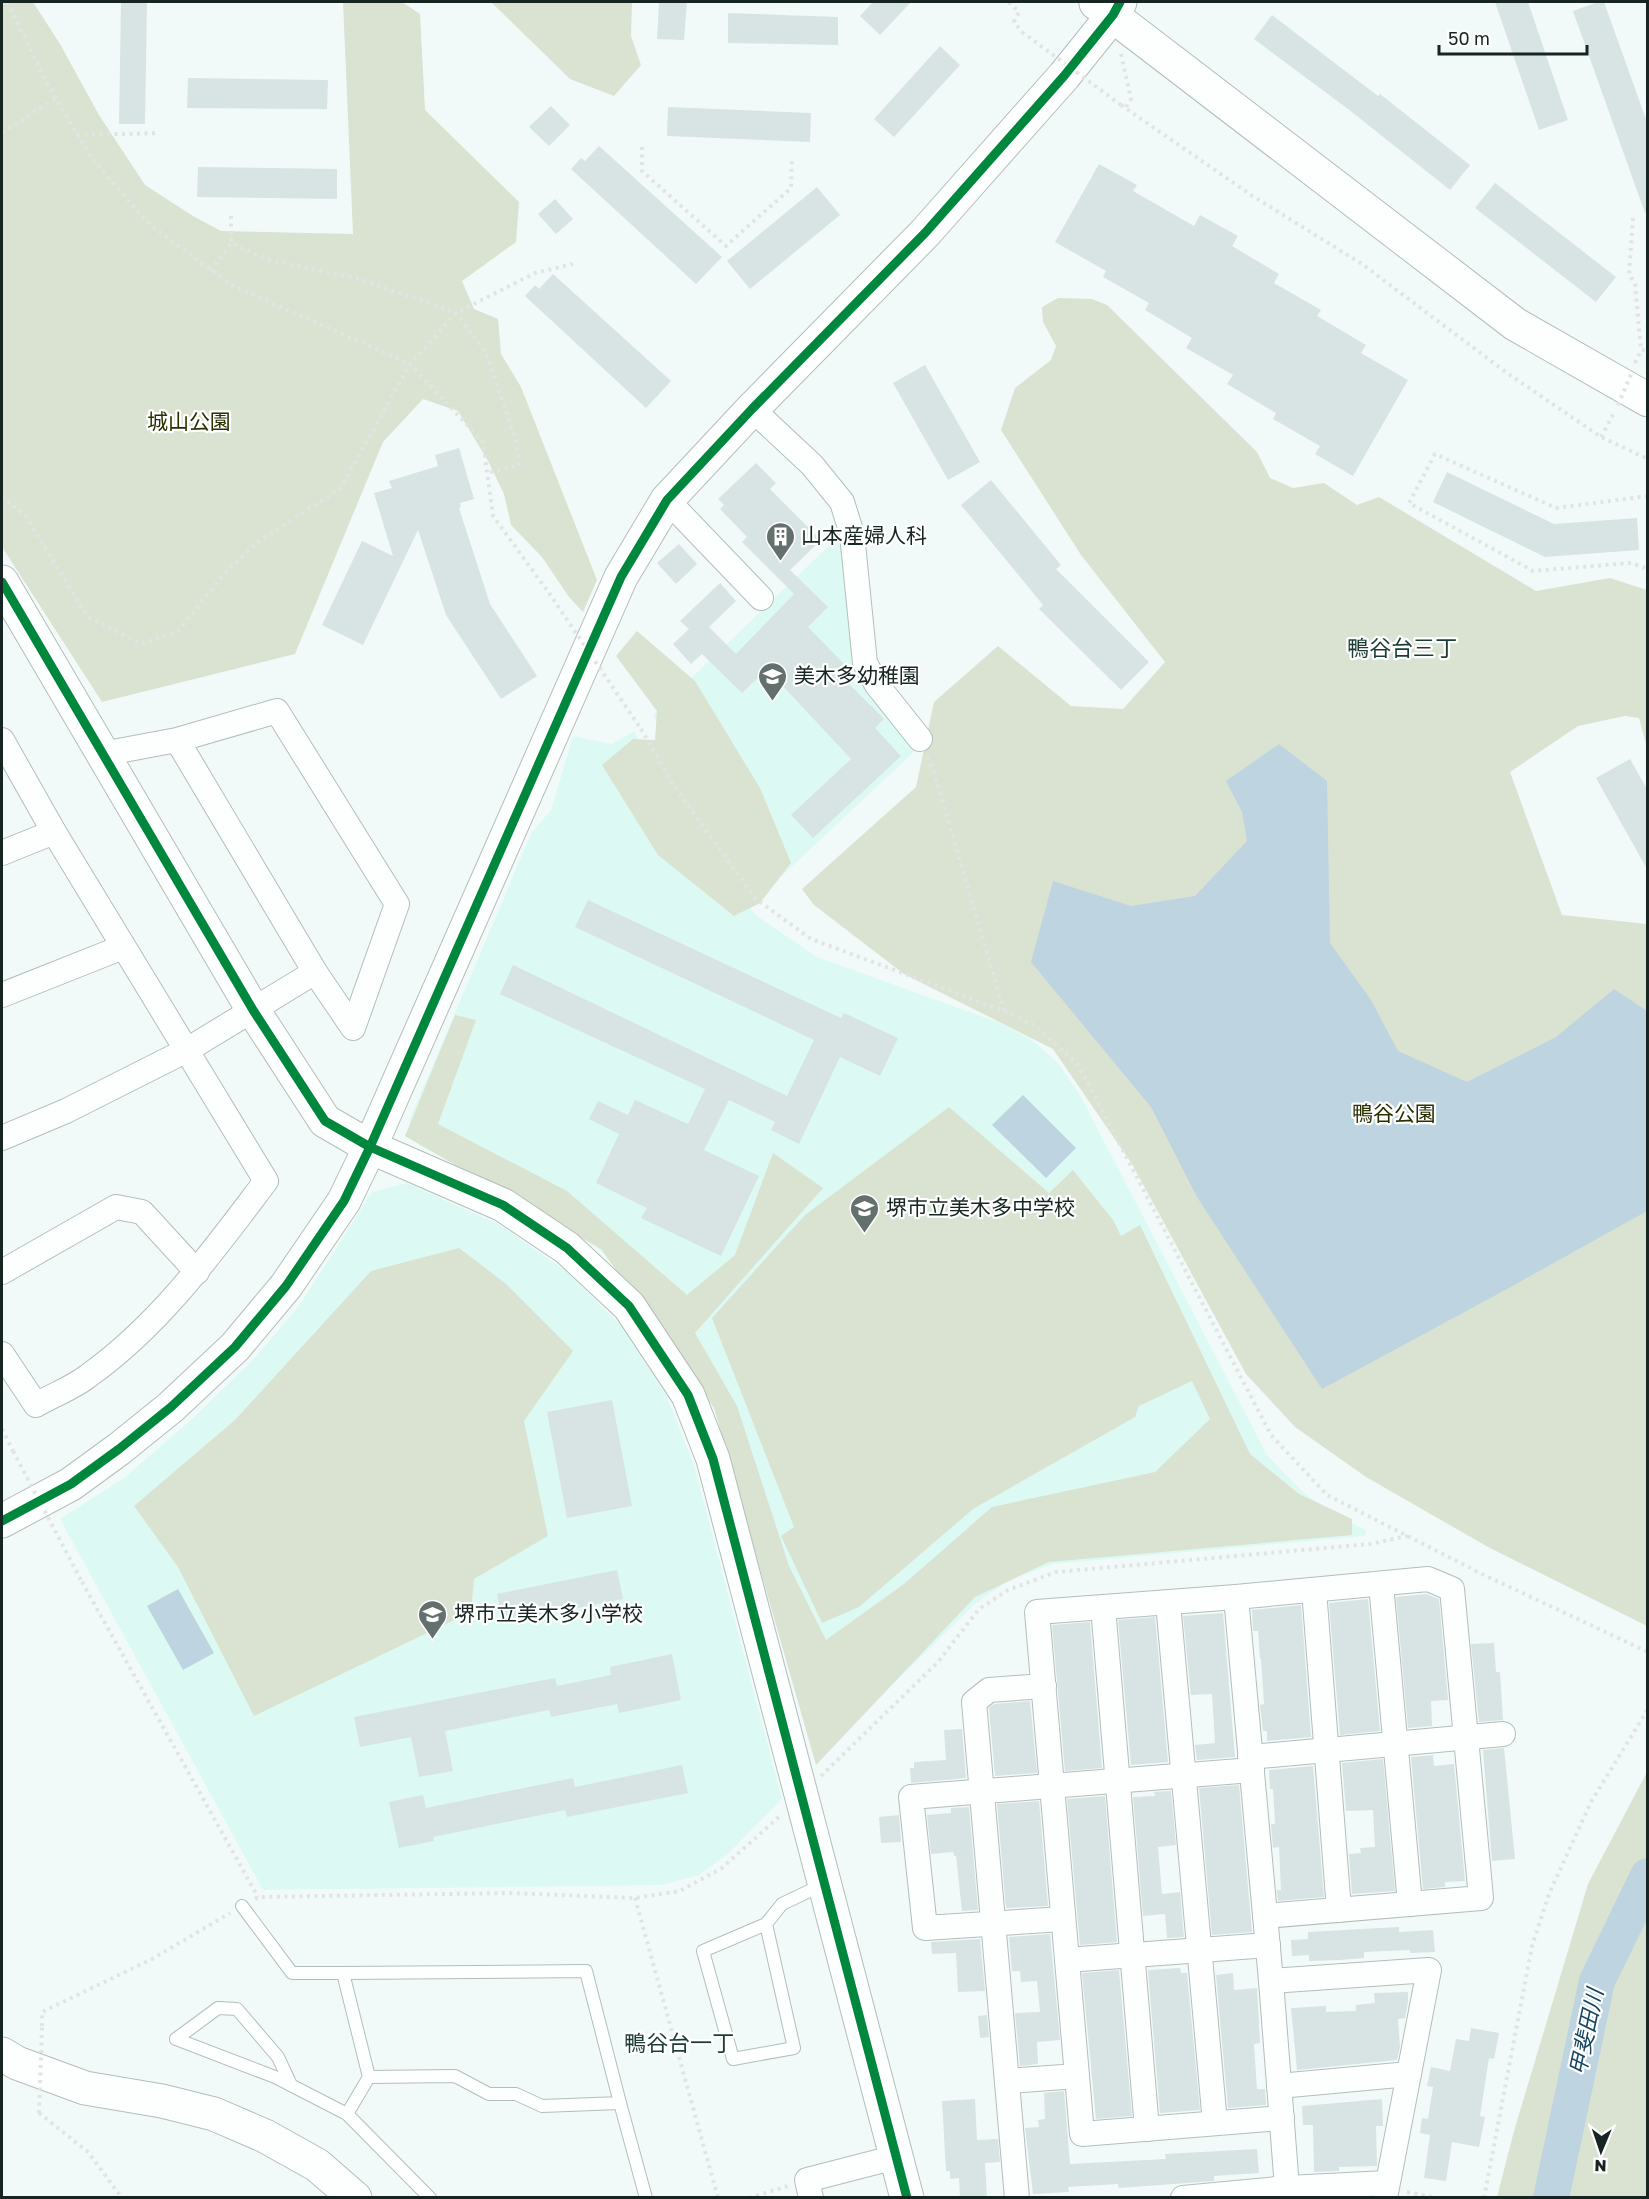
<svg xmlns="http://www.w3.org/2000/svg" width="1649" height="2199" font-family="'Golos Text','Noto Sans JP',sans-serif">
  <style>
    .built { fill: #dcfaf3 }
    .green { fill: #dae2d2 }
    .water { fill: #bed4e0 }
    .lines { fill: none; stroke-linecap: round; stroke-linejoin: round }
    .river { stroke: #bed4e0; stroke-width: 36 }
    .building { fill: #d8e3e4 }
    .lane-casing { stroke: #b3bebb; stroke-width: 14 }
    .street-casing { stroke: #b3bebb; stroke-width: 26 }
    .secondary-casing { stroke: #b3bebb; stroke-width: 35 }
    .path { stroke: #e1e4e3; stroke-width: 4; stroke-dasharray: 3 4.5; stroke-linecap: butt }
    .lane { stroke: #fdfefe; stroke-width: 12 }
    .street { stroke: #fdfefe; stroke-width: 24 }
    .secondary { stroke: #fdfefe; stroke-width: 33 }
    .path-bridge { stroke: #e1e4e3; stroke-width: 4; stroke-dasharray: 3 4.5; stroke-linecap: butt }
    .cycleway-casing { stroke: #fff; stroke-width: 13 }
    .cycleway { stroke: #00873e; stroke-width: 9 }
    .labels { text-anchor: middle; stroke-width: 4.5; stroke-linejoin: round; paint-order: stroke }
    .park-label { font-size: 21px; fill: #283000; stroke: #fff }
    .poi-label { font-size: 21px; fill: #162522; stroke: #fff; text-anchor: start }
    .neighbourhood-label { font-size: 22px; fill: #1a3c35; stroke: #fff }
    .water-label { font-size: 22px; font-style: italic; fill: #164663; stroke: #fff }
  </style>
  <rect width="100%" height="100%" fill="#f2faf9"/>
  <g class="built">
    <polygon points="841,534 851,637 916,750 768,889 729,844 653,715"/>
    <polygon points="634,731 700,851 757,916 817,957 1000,1023 1032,1040 1059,1064 1081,1097 1267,1455 1305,1494 1345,1520 1366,1530 1365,1536 1054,1564 1011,1579 976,1603 816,1760 715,1401 620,1267 535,1198 419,1146 409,1121 531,834 551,810 573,736 612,744"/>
    <polygon points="407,1183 500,1225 566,1271 620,1325 666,1395 694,1465 782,1799 728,1854 699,1875 662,1885 263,1890 60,1519 124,1478 192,1419 252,1361 299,1306 372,1192"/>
  </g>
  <g class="green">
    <polygon points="2,2 33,2 60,44 99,115 145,185 193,216 221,231 353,234 343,2 402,2 420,14 425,110 519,202 516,242 462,281 474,309 498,319 501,354 521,387 597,580 583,612 569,597 542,557 511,525 504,494 488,461 458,411 423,399 383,442 295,654 102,702 2,547"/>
    <polygon points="491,2 632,2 631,36 641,65 614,96 570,79"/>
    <polygon points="1058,298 1092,299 1107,305 1257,452 1270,478 1293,488 1324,483 1357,505 1379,497 1536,591 1610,578 1647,590 1647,748 1639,718 1625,716 1578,726 1510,772 1562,915 1647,924 1647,1626 1488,1547 1366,1477 1295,1427 1246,1374 1132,1164 1053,1049 904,974 814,905 802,889 916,787 934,702 998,646 1071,706 1123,709 1165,662 1081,555 1001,430 1015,388 1051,360 1056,346 1043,322 1042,307"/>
    <polygon points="637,631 695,681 760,788 791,863 760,903 734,916 658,855 602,765 633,739 655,740 657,711 616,656"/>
    <polygon points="455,1015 476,1020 438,1124 567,1191 687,1295 735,1255 773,1153 823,1188 695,1333 737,1406 789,1566 826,1640 904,1584 992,1507 1155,1472 1210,1419 1192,1381 1139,1406 1135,1417 973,1509 859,1607 822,1623 781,1536 794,1527 712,1318 805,1215 949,1107 1049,1193 1073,1170 1113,1220 1121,1236 1140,1225 1250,1454 1299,1494 1352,1519 1352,1535 1049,1562 975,1597 816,1765 714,1408 601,1249 405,1136"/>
    <polygon points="459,1248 505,1283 573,1351 524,1421 548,1536 474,1579 471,1612 254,1716 178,1567 134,1506 235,1420 371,1271"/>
    <polygon points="1647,1772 1647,2197 1497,2197 1514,2131 1588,1884"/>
  </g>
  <g class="water">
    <polygon points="1279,744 1327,781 1330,943 1371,1000 1398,1051 1467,1082 1556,1037 1614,989 1647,1011 1647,1211 1507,1289 1322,1389 1197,1197 1151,1107 1031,962 1053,881 1131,906 1195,896 1247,841 1242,812 1226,781"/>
    <polygon points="1023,1095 1076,1148 1046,1178 992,1125"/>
    <polygon points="178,1589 214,1653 183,1670 147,1606"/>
  </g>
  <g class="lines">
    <polyline class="river" points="1551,2198 1597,1981 1648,1876"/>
  </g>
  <g class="building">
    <polygon points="121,2 147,2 145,124 119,124"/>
    <polygon points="659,2 687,2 684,40 657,39"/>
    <polygon points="873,2 911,2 880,35 860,16"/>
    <polygon points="1495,2 1528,2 1568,120 1539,130"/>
    <polygon points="1598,2 1604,2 1647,122 1647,212 1645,213 1573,11"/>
    <polygon points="728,13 838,17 838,45 728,43"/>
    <polygon points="1272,15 1378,96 1380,94 1470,165 1450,190 1348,109 1254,39"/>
    <polygon points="940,46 960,65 894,137 874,119"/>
    <polygon points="188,78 328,80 327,109 187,108"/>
    <polygon points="551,106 570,125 549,146 529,127"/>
    <polygon points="668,107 811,113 810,142 667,136"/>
    <polygon points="599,146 722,257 696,284 571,169 581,158 585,161"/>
    <polygon points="1099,164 1137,185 1133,191 1194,226 1200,215 1238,236 1232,246 1279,274 1274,283 1321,310 1317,316 1366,345 1361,353 1408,380 1353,476 1315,454 1320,446 1273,419 1276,413 1227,384 1233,375 1186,348 1192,338 1145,310 1149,303 1103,277 1106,271 1055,242"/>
    <polygon points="198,167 337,169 337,199 197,197"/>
    <polygon points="1495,183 1616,277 1596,302 1475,208"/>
    <polygon points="817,187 840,215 750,289 727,261"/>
    <polygon points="555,199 573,219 556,234 538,214"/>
    <polygon points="553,274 671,381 646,408 525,296 535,285 539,289"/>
    <polygon points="925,365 980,462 948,480 893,383"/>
    <polygon points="459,448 474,499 460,503 461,507 459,508 490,604 537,676 501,699 446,615 418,530 363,645 322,625 362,541 393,556 374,493 392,488 389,481 438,466 435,455"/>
    <polygon points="756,463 776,483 770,489 821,540 790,570 828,607 808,627 844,664 837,672 884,719 875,728 901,756 813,838 791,815 851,759 767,669 742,693 702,654 691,664 673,644 689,629 680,621 720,583 736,601 709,627 736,654 794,594 742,542 747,537 720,509 724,505 718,499"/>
    <polygon points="1447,472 1554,524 1637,518 1639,550 1545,557 1433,502"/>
    <polygon points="991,480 1061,565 1056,569 1149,662 1121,690 1039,609 1043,605 961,505"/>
    <polygon points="679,544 697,564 676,584 657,563"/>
    <polygon points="1630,759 1647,789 1647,869 1596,778"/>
    <polygon points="588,900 841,1018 844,1013 898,1038 880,1076 840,1057 799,1144 771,1130 775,1122 729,1100 704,1150 759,1176 721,1256 641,1218 647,1208 596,1183 619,1134 589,1119 598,1101 628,1115 635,1100 688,1124 705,1089 500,994 513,965 787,1096 814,1040 575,927"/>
    <polygon points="612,1400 632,1506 567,1518 547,1412"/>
    <polygon points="617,1570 623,1599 503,1623 497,1594"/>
    <polygon points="1426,1594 1439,1599 1448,1700 1431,1701 1432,1726 1408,1728 1396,1597"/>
    <polygon points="1368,1599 1380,1731 1340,1735 1329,1603"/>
    <polygon points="1301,1605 1311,1737 1267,1741 1267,1731 1263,1731 1260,1705 1264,1704 1261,1659 1260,1659 1258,1631 1253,1631 1252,1610"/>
    <polygon points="1223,1613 1235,1757 1197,1760 1195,1745 1215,1743 1212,1694 1191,1695 1183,1616"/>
    <polygon points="1155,1617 1168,1762 1131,1765 1118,1620"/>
    <polygon points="1090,1622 1102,1768 1065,1771 1052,1625"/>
    <polygon points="1494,1643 1496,1672 1500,1672 1503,1720 1479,1722 1471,1644"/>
    <polygon points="672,1654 681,1700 619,1713 617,1704 551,1717 549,1710 445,1731 453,1771 419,1777 411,1737 360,1747 354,1717 555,1678 557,1686 611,1675 610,1667"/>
    <polygon points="1030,1701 1037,1773 995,1776 989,1708 994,1704"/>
    <polygon points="962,1729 966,1778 911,1783 910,1768 914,1768 914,1762 946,1760 944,1730"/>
    <polygon points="1504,1748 1515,1859 1492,1861 1483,1750"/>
    <polygon points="1433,1755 1434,1766 1454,1764 1465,1881 1445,1882 1445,1887 1423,1889 1411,1757"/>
    <polygon points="1383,1759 1395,1891 1352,1894 1349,1854 1361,1853 1360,1848 1375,1847 1373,1810 1346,1811 1342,1763"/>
    <polygon points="682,1765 688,1793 567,1817 565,1810 433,1837 434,1841 399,1848 389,1802 423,1795 426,1808 573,1778 575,1787"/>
    <polygon points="1313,1766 1324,1897 1278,1901 1277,1890 1281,1890 1279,1847 1273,1848 1271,1824 1275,1824 1273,1789 1270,1789 1269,1770"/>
    <polygon points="1239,1785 1252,1932 1212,1935 1199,1788"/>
    <polygon points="1171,1791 1176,1845 1158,1847 1162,1894 1180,1892 1184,1937 1167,1938 1165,1914 1143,1916 1133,1797 1155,1796 1154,1792"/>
    <polygon points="1105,1796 1117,1942 1080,1945 1067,1799"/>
    <polygon points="1039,1801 1048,1906 1006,1908 997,1804"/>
    <polygon points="969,1807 978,1910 962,1911 956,1856 954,1856 953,1852 931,1854 927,1815 951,1813 951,1808"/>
    <polygon points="899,1815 901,1842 881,1843 879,1817"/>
    <polygon points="1399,1927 1399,1932 1433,1930 1435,1952 1410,1953 1410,1950 1364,1952 1364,1958 1340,1960 1309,1961 1309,1955 1292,1956 1291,1940 1308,1939 1308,1932"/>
    <polygon points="1050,1934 1060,2040 1037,2042 1038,2064 1020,2066 1015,2013 1040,2012 1037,1981 1021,1982 1020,1971 1012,1971 1009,1937"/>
    <polygon points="980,1939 985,1991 958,1992 956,1953 932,1954 931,1942"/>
    <polygon points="1180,1968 1181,1973 1187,1973 1200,2110 1160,2113 1148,1970"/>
    <polygon points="1119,1970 1132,2116 1096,2119 1082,1973"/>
    <polygon points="1233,1973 1234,1990 1257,1988 1260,2043 1254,2044 1257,2089 1265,2089 1266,2105 1228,2108 1216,1975"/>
    <polygon points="1408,1992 1408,2002 1405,2018 1398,2019 1400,2047 1397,2060 1297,2070 1291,2008 1326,2006 1326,2012 1356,2011 1356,2005 1375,2003 1374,1993"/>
    <polygon points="987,2015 989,2037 980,2038 978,2016"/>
    <polygon points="1471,2028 1499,2033 1494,2059 1489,2058 1480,2116 1485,2117 1479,2147 1452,2142 1446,2181 1424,2178 1430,2135 1420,2133 1422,2118 1428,2119 1433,2087 1427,2086 1431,2067 1450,2071 1456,2039 1469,2041"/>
    <polygon points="1064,2091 1070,2164 1166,2159 1165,2154 1257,2149 1259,2173 1214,2176 1214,2181 1119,2188 1118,2184 1068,2187 1069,2192 1033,2194 1025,2128 1039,2127 1038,2120 1045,2119 1044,2093"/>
    <polygon points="975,2099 977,2140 998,2139 1000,2162 985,2163 987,2198 960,2198 959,2178 950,2179 950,2171 946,2171 942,2101"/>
    <polygon points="1382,2099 1383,2126 1376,2126 1377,2166 1339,2167 1339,2171 1314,2172 1313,2125 1303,2125 1302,2106"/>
  </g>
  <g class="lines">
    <defs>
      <g id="lane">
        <polyline points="242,1906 292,1973 343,1973 369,2077 347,2114"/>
        <polyline points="766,1924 794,2048 733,2059 703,1951 766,1924 782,1904 824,1884"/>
        <polyline points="343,1973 586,1971 620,2103 542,2106 516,2094 489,2094 455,2076 369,2077"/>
        <polyline points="176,2039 275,2077 347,2114 430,2198"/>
        <polyline points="176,2039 218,2008 237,2009 278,2057 291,2085"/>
        <polyline points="620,2103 646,2198"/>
      </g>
      <g id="street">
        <polyline points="752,409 812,465 842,502 852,534 865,663 877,685 920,739"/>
        <polyline points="667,500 761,598"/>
        <path d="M2,740L54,832L266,1181C213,1251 161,1324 88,1376C73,1388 53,1395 36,1405L2,1354"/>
        <polyline points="102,754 177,740 277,711 397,904 353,1028 315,972 177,740"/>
        <polyline points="2,853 54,832"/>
        <polyline points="2,995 123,947"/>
        <polyline points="2,1138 66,1111 187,1050 315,972"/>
        <polyline points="2,1272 116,1207 142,1212 197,1272"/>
        <polyline points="1381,1584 1410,1904"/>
        <polyline points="1314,1590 1339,1910"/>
        <polyline points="1236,1597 1271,1981 1287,2188"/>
        <polyline points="1168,1603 1215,2123"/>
        <polyline points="1103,1607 1147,2129"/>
        <polyline points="1250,1757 1503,1734"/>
        <polyline points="1265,1916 1481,1898 1452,1589 1428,1579 1236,1597 1037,1612 1082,2134 1282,2118"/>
        <polyline points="1063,1919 925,1928 911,1797 1252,1770"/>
        <polyline points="1067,1960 1268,1945"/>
        <polyline points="1271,1981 1429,1970 1385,2198"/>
        <polyline points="1007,2081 1077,2076"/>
        <polyline points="1279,2086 1409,2074"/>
        <polyline points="811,2198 807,2180 896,2157"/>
        <polyline points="1017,2198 974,1702 989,1690 1044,1686"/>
        <polyline points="1183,2198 1287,2188 1387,2183"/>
      </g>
      <g id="secondary">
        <polyline points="1096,3 1515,324 1648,400"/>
        <polyline points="2,582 253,1010 325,1121 370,1147 503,1205 567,1248 629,1306 688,1395 713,1459 907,2198"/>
        <polyline points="2,1521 71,1484 119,1449 171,1407 235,1347 286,1286 344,1201 370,1147 621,577 667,500 752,409 925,233 1064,76 1113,15 1120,2"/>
        <polyline points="2,2054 17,2063 85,2088 162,2101 214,2114 265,2136 317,2165 355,2198"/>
      </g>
    </defs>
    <use href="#lane" class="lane-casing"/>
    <use href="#street" class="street-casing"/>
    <use href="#secondary" class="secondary-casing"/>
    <g class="path">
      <polyline points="7,2 48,85 92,159 149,224 233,286 410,364 483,442 493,516 549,593"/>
      <polyline points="1009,2 1019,12 1014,22 1022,32"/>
      <polyline points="1121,54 1131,99 1125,108"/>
      <polyline points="1121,105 1251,195 1362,264 1507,373 1601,437 1648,459"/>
      <polyline points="2,133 56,98"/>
      <polyline points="77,135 159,133"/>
      <polyline points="642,147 642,171 726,246 791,188 792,157"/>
      <polyline points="231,216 231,243"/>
      <polyline points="1633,218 1629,274 1635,284 1641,350 1648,349"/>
      <polyline points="211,271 231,243 269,260 360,279 456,313 486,353 516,440 519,465 487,473"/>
      <polyline points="1635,363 1641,350"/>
      <polyline points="1601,437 1615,411"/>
      <polyline points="2,496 26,517 87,616 141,644 179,630 224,574 259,541 341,488 410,364 456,313 535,273 573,264"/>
      <polyline points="1648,496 1556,508 1435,454 1409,503 1533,571 1631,563 1648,569"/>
      <polyline points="641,729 676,789 756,899 811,939 1004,1011 1036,1026 1079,1066 1271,1435 1327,1495 1482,1574 1648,1652"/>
      <polyline points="927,757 935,775 1004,1011"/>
      <polyline points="2,1429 13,1451"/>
      <polyline points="82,1582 258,1897"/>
      <polyline points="821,1776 938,1662 979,1609 1008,1590 1056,1572 1370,1544 1408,1536"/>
      <polyline points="635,1898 718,2198"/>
      <polyline points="255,1899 258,1897 510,1893 635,1898 680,1891 722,1868 779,1817"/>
      <polyline points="42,2026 42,2012 152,1959 230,1913"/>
      <polyline points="39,2113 88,2152 122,2198"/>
      <polyline points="1407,2192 1436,2198"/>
      <polyline points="749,2198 788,2186"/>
      <polyline points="1484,2198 1532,1946 1549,1894 1591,1802 1648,1709"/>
    </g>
    <use href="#lane" class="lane"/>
    <use href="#street" class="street"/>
    <use href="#secondary" class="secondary"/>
    <g class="path-bridge">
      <polyline points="1022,32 1121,105"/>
      <polyline points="1618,405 1632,372"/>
      <polyline points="549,593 641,729"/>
      <polyline points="13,1451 82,1582"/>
      <polyline points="39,2113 42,2026"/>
    </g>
    <defs>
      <g id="cycleway">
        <polyline points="2,582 253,1010 325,1121 370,1147 503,1205 567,1248 629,1306 688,1395 713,1459 907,2198"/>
        <polyline points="2,1521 71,1484 119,1449 171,1407 235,1347 286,1286 344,1201 370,1147 621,577 667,500 752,409 925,233 1064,76 1113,15 1120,2"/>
      </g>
    </defs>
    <use href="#cycleway" class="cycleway-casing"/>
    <use href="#cycleway" class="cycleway"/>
  </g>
  <defs>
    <symbol id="building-pin" viewBox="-11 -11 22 30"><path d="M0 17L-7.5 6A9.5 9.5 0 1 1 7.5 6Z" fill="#63706d" stroke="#fff"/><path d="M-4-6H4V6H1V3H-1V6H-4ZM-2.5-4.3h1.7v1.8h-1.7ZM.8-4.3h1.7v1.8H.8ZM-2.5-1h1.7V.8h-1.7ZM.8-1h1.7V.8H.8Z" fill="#fff"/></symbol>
    <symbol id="school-pin" viewBox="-11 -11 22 30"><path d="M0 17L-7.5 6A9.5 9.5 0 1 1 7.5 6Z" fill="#63706d" stroke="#fff"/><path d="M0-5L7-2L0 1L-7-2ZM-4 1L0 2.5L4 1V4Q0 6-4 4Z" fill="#fff"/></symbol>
  </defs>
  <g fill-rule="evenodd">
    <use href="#building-pin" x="764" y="520" width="33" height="45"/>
    <use href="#school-pin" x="756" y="660" width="33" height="45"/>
    <use href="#school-pin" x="848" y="1192" width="33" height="45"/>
    <use href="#school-pin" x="416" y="1598" width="33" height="45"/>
  </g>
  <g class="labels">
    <g class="park-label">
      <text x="189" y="429">城山公園</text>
      <text x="1394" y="1121">鴨谷公園</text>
    </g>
    <g class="poi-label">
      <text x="801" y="543">山本産婦人科</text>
      <text x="794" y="683">美木多幼稚園</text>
      <text x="886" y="1215">堺市立美木多中学校</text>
      <text x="454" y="1621">堺市立美木多小学校</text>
    </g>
    <g class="neighbourhood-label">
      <text x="1402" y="656">鴨谷台三丁</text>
      <text x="679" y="2051">鴨谷台一丁</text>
    </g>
    <g class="water-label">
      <text transform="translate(1586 2032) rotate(-78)" y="8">甲斐田川</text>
    </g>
  </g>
  <rect width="1649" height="2199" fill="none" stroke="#162522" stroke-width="6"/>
  <g transform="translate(1601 2151) rotate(182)" stroke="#ffffff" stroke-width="4.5" paint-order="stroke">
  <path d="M0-4.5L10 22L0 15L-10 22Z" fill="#162522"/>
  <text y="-9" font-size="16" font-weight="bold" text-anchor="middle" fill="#162522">N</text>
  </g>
  <path d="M1439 45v9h148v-9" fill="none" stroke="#162522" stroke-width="3"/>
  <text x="1448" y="45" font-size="18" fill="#162522" stroke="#ffffff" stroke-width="4.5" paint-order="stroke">50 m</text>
</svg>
